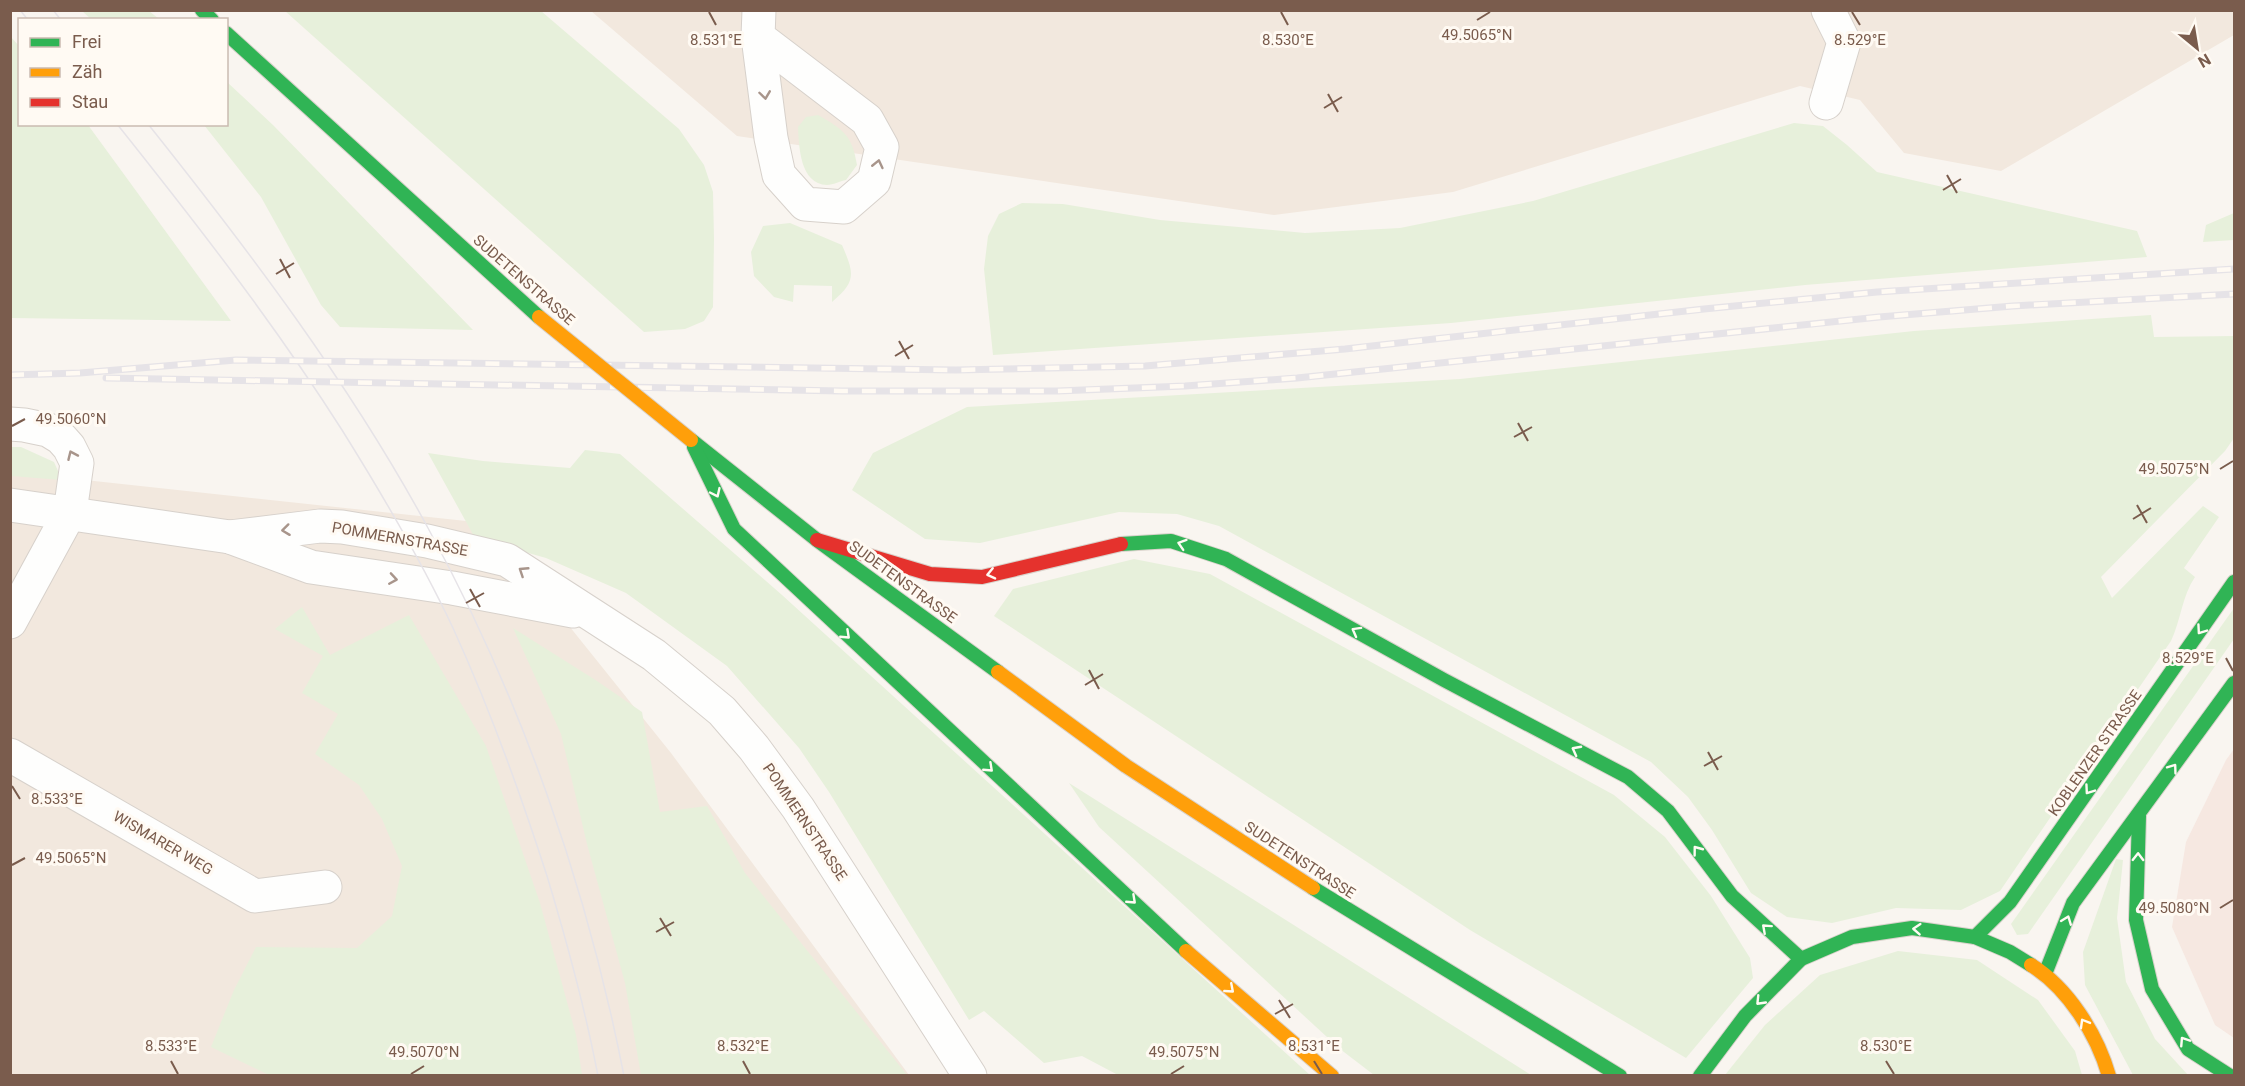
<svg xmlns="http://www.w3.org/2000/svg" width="2245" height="1086" font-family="Roboto,sans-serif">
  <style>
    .residential { fill: #f2e8de }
    .commercial { fill: #f6e8e1 }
    .green { fill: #e7f0db }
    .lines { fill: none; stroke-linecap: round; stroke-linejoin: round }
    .street-casing { stroke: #d7d1cb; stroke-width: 35 }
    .fast-casing { stroke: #d9d2cb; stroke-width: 16 }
    .slow-casing { stroke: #d9d2cb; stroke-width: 16 }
    .jam-casing { stroke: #d9d2cb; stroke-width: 16 }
    .street { stroke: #fefefd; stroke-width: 33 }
    .fast { stroke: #30b455; stroke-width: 14 }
    .slow { stroke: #ff9f0a; stroke-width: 14 }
    .jam { stroke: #e5322d; stroke-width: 14 }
    .tram { stroke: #e6e3e7; stroke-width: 1.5 }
    .rail-casing { stroke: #e6e3e7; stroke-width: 7 }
    .rail { stroke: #fffaf3; stroke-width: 4.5; stroke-dasharray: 14; stroke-linecap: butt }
    .slow-bridge-casing { stroke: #d9d2cb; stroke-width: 16; stroke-linecap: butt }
    .slow-bridge { stroke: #ff9f0a; stroke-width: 14 }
    .oneway { stroke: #a8958b }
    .oneway2 { stroke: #fffaf3 }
    .ticks { fill: none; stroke: #7a5c4d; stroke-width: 2 }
    .labels { text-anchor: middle; stroke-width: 6; stroke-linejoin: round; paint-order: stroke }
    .street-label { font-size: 15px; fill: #7a5c4d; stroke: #fffaf3 }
    .ticks-label { font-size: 15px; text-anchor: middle; fill: #7a5c4d; stroke: #fffaf3; stroke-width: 6; stroke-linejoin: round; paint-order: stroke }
  </style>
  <rect width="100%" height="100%" fill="#f9f5f0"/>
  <g class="residential">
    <polygon points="2234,10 2234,35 2001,171 1904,153 1860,100 1800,86 1453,192 1274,215 737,136 591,11"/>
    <polygon points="11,472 466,521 476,538 505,546 671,753 909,1075 11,1076"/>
  </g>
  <polygon class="commercial" points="2234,749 2234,1038 2215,1025 2172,927 2186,842 2226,760"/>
  <g class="green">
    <polygon points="82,11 149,11 159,19 91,19"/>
    <polygon points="285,11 541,11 679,129 704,165 713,192 714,239 713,307 704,321 685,329 644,332"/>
    <polygon points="10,36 19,46 20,124 88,125 231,321 11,318"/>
    <polygon points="227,82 273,125 473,330 340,327 321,305 261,197 204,125 226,124"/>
    <path d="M818,115C844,130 852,135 857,165L846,180C840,181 833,185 827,185C800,184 799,147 798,127L806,117Z"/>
    <polygon points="1794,123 1823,126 1847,145 1877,172 2137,231 2147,257 1805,285 1451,323 993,355 984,269 988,236 999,214 1022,203 1063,204 1160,220 1305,233 1400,228 1533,201"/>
    <polygon points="2234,213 2234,240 2203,242 2206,225"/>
    <path d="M790,223L842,245C854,273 857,281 832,302V286L794,285L793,302L774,297L754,276L751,252L763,226Z"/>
    <path d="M2151,315L2154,337L2234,336V438L2225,451L2101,577L2112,598L2203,506L2219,517L2184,568L2195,577C2182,596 2181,620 2171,641L2000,891L1961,910L1896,908L1832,923L1787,917L1751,893L1712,830L1688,797L1651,762L1219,526L1177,514L1119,512L980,543L925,539L852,490L873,453L967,407L1460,379L1914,331Z"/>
    <polygon points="11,447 21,447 54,462 62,480 11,476"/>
    <polygon points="585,450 620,454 782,595 1310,1075 1118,1075 1082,1056 1044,1063 984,1011 969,1020 829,792 799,748 727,666 626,593 546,558 475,538 428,453 483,461 570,468"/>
    <polygon points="1134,559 1210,574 1614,795 1665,837 1711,896 1750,958 1753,978 1686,1058 1470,930 994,616 1013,589"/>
    <polygon points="302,607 330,655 409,615 486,746 540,903 576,1035 582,1075 269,1075 211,1047 234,990 256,947 357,948 392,916 402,866 382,819 359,785 315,754 338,714 302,693 323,656 275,629"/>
    <polygon points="2234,608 2234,639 2028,934 2017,935 2011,924"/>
    <polygon points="513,628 597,681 642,712 660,812 707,806 745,873 907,1075 641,1075 625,983 587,844 561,734"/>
    <polygon points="1069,783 1531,1075 1374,1075 1340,1049 1099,827"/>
    <polygon points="2116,859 2123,860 2117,918 2126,982 2155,1039 2188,1075 2133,1075 2085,985 2083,952"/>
    <polygon points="1898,951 1977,960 2038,1000 2075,1051 2082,1075 1725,1075 1765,1025 1820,975"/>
  </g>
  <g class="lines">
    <defs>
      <g id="street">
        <polyline points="758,37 867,120 882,147 874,181 844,207 805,204 779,175 771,138 758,37 759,10"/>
        <polyline points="1826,103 1844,42 1828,10"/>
        <polyline points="10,424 24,425 48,430 61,438 69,447 77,463 70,512 10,622"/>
        <polyline points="10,505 230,537 311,567 452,588 573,611"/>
        <polyline points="230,537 320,526 342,527 427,541 507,560 654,655 722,711 754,748 798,808 970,1076"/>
        <polyline points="10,755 255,896 325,887"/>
      </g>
      <g id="fast">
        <polyline points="202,10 212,20"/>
        <polyline points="226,33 539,317"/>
        <polyline points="691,440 817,540 998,672"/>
        <polyline points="694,447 734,529 1186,951"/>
        <polyline points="1121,544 1171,541 1226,559 1444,680 1628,777 1668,811 1732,896 1801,959"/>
        <polyline points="2139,816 2136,920 2152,989 2188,1049 2230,1076"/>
        <polyline points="1313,888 1620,1076"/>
        <polyline points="1975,937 2010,902 2234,582"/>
        <polyline points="2045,974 2073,903 2234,683"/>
        <polyline points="1700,1076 1745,1016 1801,959 1852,937 1912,928 1975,937 2010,952 2031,965"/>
      </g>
      <g id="slow">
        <polyline points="998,672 1126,766 1313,888"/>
        <polyline points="1186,951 1332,1076"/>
        <path d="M2031,965C2068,988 2097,1034 2109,1076"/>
      </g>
      <polyline id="jam" points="817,540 930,574 982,577 1121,544"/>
    </defs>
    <use href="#street" class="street-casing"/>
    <use href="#fast" class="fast-casing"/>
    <use href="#slow" class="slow-casing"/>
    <use href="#jam" class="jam-casing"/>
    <use href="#street" class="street"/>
    <use href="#fast" class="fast"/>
    <use href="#slow" class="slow"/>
    <use href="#jam" class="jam"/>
    <g class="tram">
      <polyline points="20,10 28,20"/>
      <polyline points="53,10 61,20"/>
      <path d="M117,124C196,223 274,323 342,430C382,494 421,560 453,628C490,709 520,792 547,876C567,942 585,1008 598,1076"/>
      <path d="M148,124C250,252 350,384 428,528C521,698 587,886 624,1076"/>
    </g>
    <defs>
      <g id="rail">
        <polyline points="10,375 80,373 236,360 956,370 1145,366 1345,349 1704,309 1877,292 2234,269"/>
        <polyline points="106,378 842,391 1057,391 1185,386 1297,378 1879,317 2013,306 2234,294"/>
      </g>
    </defs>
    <use href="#rail" class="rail-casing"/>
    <use href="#rail" class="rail"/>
    <defs>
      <polyline id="slow-bridge" points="539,317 691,440"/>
    </defs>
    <use href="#slow-bridge" class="slow-bridge-casing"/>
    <use href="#slow-bridge" class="slow-bridge"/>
  </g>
  <defs><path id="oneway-chevron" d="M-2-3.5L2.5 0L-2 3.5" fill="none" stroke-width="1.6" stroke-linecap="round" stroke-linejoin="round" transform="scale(1.5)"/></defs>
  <g class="oneway">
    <use href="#oneway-chevron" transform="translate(765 95) rotate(82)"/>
    <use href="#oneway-chevron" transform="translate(878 164) rotate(-77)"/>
    <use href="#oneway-chevron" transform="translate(72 455) rotate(-114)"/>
    <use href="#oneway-chevron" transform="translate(286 530) rotate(173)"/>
    <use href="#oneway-chevron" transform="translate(523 571) rotate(-147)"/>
    <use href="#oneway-chevron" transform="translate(393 579) rotate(9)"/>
  </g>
  <g class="oneway2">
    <use href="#oneway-chevron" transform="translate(716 493) rotate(65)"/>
    <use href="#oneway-chevron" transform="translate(1182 544) rotate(-162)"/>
    <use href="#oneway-chevron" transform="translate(991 574) rotate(167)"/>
    <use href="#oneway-chevron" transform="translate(2201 630) rotate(125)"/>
    <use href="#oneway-chevron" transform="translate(1356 631) rotate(-151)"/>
    <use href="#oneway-chevron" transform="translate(846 635) rotate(43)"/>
    <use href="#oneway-chevron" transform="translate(1576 750) rotate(-152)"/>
    <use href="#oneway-chevron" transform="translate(989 768) rotate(43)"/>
    <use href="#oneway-chevron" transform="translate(2173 768) rotate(-54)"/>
    <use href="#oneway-chevron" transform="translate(2089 790) rotate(125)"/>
    <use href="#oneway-chevron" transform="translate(1697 850) rotate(-127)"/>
    <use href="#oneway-chevron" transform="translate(2138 857) rotate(-89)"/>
    <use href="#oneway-chevron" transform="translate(1132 900) rotate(43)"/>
    <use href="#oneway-chevron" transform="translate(2067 920) rotate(-69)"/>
    <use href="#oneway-chevron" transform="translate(1766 928) rotate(-138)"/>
    <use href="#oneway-chevron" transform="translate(1917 929) rotate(-176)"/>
    <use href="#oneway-chevron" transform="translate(1230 989) rotate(41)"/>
    <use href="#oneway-chevron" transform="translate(1760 1001) rotate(134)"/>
    <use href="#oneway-chevron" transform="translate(2084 1023) rotate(-120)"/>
    <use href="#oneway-chevron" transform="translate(2184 1041) rotate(-123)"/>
  </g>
  <path class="ticks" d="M709,12L716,25M1281,12L1288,25M1852,12L1860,25M1477,20L1490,12M1328,94L1338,112M1324,108L1342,97M1947,175L1957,193M1943,190L1961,179M280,259L290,278M276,274L294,263M899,341L909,359M895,356L913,345M1518,423L1528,441M12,426L25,419M1514,437L1532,427M2220,469L2233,461M2137,505L2147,523M2133,519L2151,508M470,589L480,607M466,603L484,593M2226,658L2233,671M1089,670L1099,689M1085,685L1103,674M1708,752L1718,770M1704,766L1722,756M12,786L20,799M12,865L25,858M2220,908L2233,900M660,918L671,936M656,932L674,922M1279,1000L1290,1018M1275,1014L1293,1004M171,1061L178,1074M743,1061L750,1074M1314,1061L1322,1074M1886,1061L1894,1074M411,1074L424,1066M1171,1074L1184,1066"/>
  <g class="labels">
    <g class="street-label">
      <text transform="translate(524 280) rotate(41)" y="5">SUDETENSTRASSE</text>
      <text transform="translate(400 539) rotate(10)" y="5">POMMERNSTRASSE</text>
      <text transform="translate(903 582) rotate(36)" y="5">SUDETENSTRASSE</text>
      <text transform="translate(2095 753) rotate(-55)" y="5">KOBLENZER STRASSE</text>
      <text transform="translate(805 822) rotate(56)" y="5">POMMERNSTRASSE</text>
      <text transform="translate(163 843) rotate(30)" y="5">WISMARER WEG</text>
      <text transform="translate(1300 860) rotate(33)" y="5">SUDETENSTRASSE</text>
    </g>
  </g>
  <g class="ticks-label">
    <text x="1477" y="40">49.5065°N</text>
    <text x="716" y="45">8.531°E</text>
    <text x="1288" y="45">8.530°E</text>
    <text x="1860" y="45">8.529°E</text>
    <text x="71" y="424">49.5060°N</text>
    <text x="2174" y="474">49.5075°N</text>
    <text x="2188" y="663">8.529°E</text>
    <text x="57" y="804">8.533°E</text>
    <text x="71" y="863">49.5065°N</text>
    <text x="2174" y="913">49.5080°N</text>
    <text x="171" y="1051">8.533°E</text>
    <text x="743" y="1051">8.532°E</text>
    <text x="1314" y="1051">8.531°E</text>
    <text x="1886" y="1051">8.530°E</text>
    <text x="424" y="1057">49.5070°N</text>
    <text x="1184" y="1057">49.5075°N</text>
  </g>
  <rect width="2245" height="1086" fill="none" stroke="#7a5c4d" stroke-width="24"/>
  <rect x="18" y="18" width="210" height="108" fill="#fffaf3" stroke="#cabbb1" stroke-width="1.5"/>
  <rect x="30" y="38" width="30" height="9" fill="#30b455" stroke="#cabbb1" stroke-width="1.5"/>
  <text x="72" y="48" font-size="18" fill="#7a5c4d">Frei</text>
  <rect x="30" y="68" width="30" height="9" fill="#ff9f0a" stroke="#cabbb1" stroke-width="1.5"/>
  <text x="72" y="78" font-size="18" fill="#7a5c4d">Zäh</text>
  <rect x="30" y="98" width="30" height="9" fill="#e5322d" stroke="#cabbb1" stroke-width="1.5"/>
  <text x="72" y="108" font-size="18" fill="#7a5c4d">Stau</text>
  <g transform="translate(2197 48) rotate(150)" stroke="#fffaf3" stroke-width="4.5" paint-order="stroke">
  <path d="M0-4.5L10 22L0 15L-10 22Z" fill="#7a5c4d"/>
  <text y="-9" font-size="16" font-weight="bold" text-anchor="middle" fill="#7a5c4d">N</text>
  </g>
</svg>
